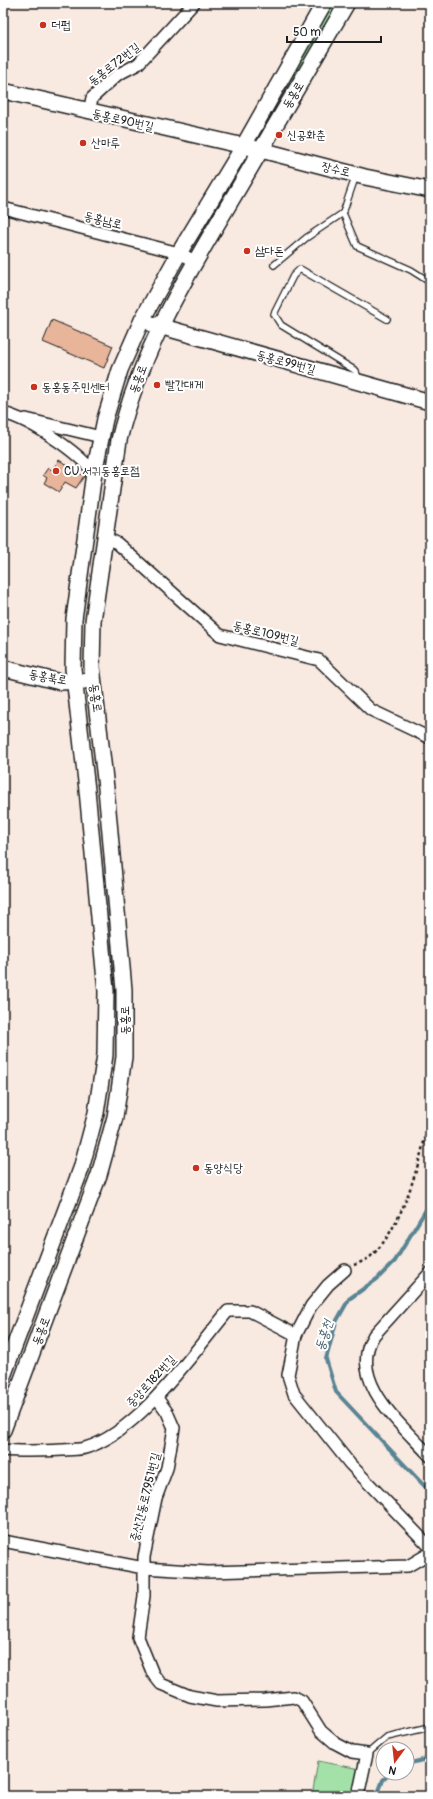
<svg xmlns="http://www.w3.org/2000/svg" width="433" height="1799" font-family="Pangolin,'Poor Story',sans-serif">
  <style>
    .green { fill: #a3e1a9; stroke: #607e62 }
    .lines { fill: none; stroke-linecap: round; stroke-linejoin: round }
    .stream { stroke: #598493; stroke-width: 4 }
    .building { fill: #e8b59a; stroke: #1c1c1c }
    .lane-casing { stroke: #1c1c1c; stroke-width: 8 }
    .street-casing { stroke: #1c1c1c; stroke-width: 14 }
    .secondary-casing { stroke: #1c1c1c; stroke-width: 18 }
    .path { stroke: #1c1c1c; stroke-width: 2.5; stroke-dasharray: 3 3; stroke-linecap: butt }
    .lane { stroke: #fff; stroke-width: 5.5 }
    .street { stroke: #fff; stroke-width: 11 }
    .secondary { stroke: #fff; stroke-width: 15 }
    .poi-dot { fill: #c8321e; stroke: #fff; stroke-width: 1.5 }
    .labels { text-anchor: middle; stroke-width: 4; stroke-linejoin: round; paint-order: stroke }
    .poi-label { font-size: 12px; fill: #1c1c1c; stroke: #fff; text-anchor: start }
    .street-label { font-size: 12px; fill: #1c1c1c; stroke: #fff }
    .water-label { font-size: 13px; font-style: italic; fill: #44616b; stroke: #fff }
  </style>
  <rect width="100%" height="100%" fill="#f8e9e1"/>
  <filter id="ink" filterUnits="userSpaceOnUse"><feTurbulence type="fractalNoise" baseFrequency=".025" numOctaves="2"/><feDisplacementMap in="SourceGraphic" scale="8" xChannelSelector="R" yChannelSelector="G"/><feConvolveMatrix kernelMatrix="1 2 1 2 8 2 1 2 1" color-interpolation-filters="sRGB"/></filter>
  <g filter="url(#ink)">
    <g class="green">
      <polygon points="331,3 338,5 275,113 270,110"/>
      <polygon points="318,1761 360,1769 355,1796 312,1796"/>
    </g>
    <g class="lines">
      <g class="stream">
        <polyline points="430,1203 395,1261 377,1279 349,1299 336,1322 326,1359 336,1392 430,1492"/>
        <polyline points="407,1764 430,1758"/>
        <polyline points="377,1796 383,1780 391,1773"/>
      </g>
    </g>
    <g class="building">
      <polygon points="52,320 113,346 104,368 43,342"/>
      <polygon points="59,460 84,476 76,488 65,482 59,492 44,483 47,478 43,475 48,468 52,470"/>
    </g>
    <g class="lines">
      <defs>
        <g id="lane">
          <polyline points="356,175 343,213 357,246 411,270 430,282"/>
          <polyline points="274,265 306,238 343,213"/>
          <polyline points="358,380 356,371 281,325 274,314 293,276 300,269 387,319"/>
          <polyline points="367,1754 387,1737 430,1727"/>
        </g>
        <g id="street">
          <polyline points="89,112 92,98 117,75 138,64 194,3"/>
          <polyline points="3,208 179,253 195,261"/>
          <path d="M3,413C31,420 77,451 94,473"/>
          <polyline points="26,419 101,437"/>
          <polyline points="106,538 117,543 220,635 319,660 371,710 430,738"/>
          <polyline points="345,1270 328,1285 311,1306 296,1335 288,1375 294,1394 350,1464 430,1547"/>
          <path d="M430,1273L374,1335C346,1380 402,1425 430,1456"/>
          <polyline points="157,1398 167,1412 174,1428 167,1468 156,1498 144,1557 144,1596 138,1637 153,1674 161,1684 190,1696 217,1701 265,1700 294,1697 302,1701 321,1731 335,1743 352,1752 367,1754 358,1796"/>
          <path d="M3,1450C24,1452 43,1451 64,1450C70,1449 78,1450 85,1448C138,1433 193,1353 228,1311H250L296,1335"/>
          <polyline points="3,1541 144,1568 208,1572 408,1566 430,1553"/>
        </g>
        <g id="secondary">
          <polyline points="3,91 261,150 365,177 430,190"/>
          <polyline points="152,324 430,402"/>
          <polyline points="3,668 60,682 85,681"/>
          <polyline points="3,1376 81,1169 96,1113 105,1055 106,991 87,790 73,668 74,619 94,473 105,419 120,370 142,320 179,253 243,147 324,3"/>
          <path d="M3,1430L99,1175L115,1117L124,1057V990L106,788L92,667L93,621L119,440C141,348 191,268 238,189C275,127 311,65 347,3"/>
        </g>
      </defs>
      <use href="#lane" class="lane-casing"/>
      <use href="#street" class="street-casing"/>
      <use href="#secondary" class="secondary-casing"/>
      <path class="path" d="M354,1265C359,1263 366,1260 370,1257C404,1227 420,1160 430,1117"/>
      <use href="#lane" class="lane"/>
      <use href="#street" class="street"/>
      <use href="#secondary" class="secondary"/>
    </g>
  </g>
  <g class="poi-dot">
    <circle cx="43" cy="25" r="4"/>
    <circle cx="279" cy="135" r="4"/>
    <circle cx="83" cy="143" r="4"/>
    <circle cx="247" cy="251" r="4"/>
    <circle cx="157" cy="385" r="4"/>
    <circle cx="34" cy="387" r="4"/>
    <circle cx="56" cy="471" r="4"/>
    <circle cx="196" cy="1168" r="4"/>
  </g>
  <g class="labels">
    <g class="poi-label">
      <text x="51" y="29">더펍</text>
      <text x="287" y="139">신공화춘</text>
      <text x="91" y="147">산마루</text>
      <text x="255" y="255">삼다돈</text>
      <text x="165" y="389">빨간대게</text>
      <text x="42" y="391">동홍동주민센터</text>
      <text x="64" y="475">CU 서귀동홍로점</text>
      <text x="204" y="1172">동양식당</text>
    </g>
    <g class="street-label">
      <text transform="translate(114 64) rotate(-38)" y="4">동홍로72번길</text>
      <text transform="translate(293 95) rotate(-59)" y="4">동홍로</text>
      <text transform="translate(123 120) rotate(13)" y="4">동홍로90번길</text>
      <text transform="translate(336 169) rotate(14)" y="4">장수로</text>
      <text transform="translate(103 220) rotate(14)" y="4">동홍남로</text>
      <text transform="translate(286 362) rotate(15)" y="4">동홍로99번길</text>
      <text transform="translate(138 379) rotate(-70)" y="4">동홍로</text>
      <text transform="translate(266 633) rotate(14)" y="4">동홍로109번길</text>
      <text transform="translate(48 677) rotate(10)" y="4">동홍북로</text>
      <text transform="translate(96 698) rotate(82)" y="4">동홍로</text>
      <text transform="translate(125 1020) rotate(-90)" y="4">동홍로</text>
      <text transform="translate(41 1331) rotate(-69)" y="4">동홍로</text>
      <text transform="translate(151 1381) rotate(-47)" y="4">중앙로182번길</text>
      <text transform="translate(145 1497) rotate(-76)" y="4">중산간동로7951번길</text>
    </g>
    <g class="water-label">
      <text transform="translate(323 1335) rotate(-72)" y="5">동홍천</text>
    </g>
  </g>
  <rect width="433" height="1799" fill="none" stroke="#fff" stroke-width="16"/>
  <rect x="8" y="8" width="417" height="1783" fill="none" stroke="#1c1c1c" stroke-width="1.5" filter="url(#ink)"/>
  <g transform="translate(395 1761) rotate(195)"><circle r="19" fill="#ffffff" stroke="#a4a4a4"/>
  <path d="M0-3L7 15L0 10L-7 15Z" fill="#c8321e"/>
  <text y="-6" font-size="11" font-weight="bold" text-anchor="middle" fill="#1c1c1c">N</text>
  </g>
  <path d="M287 36v6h94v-6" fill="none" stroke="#1c1c1c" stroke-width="2"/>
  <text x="293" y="36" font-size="12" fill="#1c1c1c" stroke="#ffffff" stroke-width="3" paint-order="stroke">50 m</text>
</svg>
